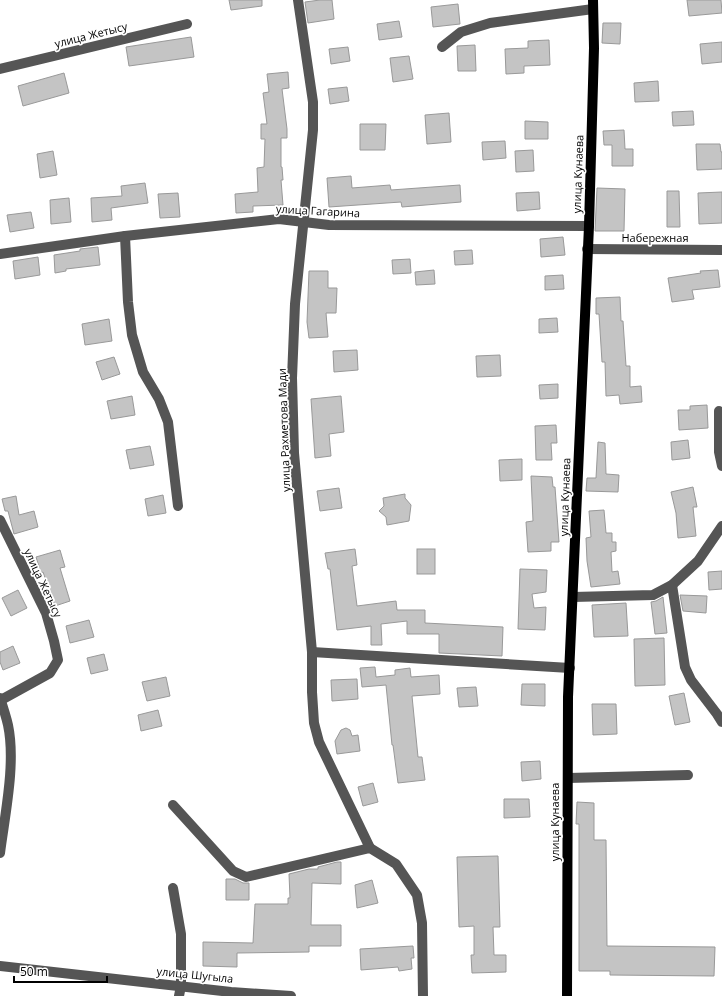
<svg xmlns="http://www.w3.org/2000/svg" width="722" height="996" font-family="'Open Sans',sans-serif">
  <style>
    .building { fill: #c4c4c4; stroke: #999 }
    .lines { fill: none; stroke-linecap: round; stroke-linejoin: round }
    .minor { stroke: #555; stroke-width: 10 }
    .major { stroke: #000; stroke-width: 10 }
    .labels { text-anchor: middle; stroke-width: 3.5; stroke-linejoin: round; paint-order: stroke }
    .street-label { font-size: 11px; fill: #000; stroke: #fff }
  </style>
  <rect width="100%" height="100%" fill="#fff"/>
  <g class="building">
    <polygon points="229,0 262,0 262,6 231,10"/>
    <polygon points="320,0 332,0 334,19 308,23 305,2"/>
    <polygon points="687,0 721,0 722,13 689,16"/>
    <polygon points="458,4 460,24 433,27 431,7"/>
    <polygon points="399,21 402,37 379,40 377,24"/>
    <polygon points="603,23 621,23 620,44 602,43"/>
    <polygon points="191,37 194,57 129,66 126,47"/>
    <polygon points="549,40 550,65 524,66 524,73 506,74 505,49 528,48 528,41"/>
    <polygon points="722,42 722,62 702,64 700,44"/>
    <polygon points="475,45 476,71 458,71 457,46"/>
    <polygon points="348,47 350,61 331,64 329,49"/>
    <polygon points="409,56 413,79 393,82 390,58"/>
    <polygon points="288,72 289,88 282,89 287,129 287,138 281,138 281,167 282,167 283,180 281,180 283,205 253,206 253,212 236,213 235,194 258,192 257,168 264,167 265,139 261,139 261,124 267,124 263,93 269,92 267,74"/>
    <polygon points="64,73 69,93 23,106 18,86"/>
    <polygon points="658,81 659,101 635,102 634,83"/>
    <polygon points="347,87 349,101 330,104 328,89"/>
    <polygon points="693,111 694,125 673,126 672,112"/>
    <polygon points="449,113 451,142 427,144 425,115"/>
    <polygon points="525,121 548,122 548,139 525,139"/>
    <polygon points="360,124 386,124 385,150 360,150"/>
    <polygon points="624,130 625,149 633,149 633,166 612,166 612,145 604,145 603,131"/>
    <polygon points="505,141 506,158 483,160 482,142"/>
    <polygon points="696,144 720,144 721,152 722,152 722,169 697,170"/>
    <polygon points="533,150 534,171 516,172 515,151"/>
    <polygon points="53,151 57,175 40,178 37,154"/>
    <polygon points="351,176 352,188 390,185 391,190 460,185 461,202 402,207 401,202 329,207 327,178"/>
    <polygon points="145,183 148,203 111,208 112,220 92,222 91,198 122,196 121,186"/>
    <polygon points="597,188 625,189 624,231 595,231"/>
    <polygon points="667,191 679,191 680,227 667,227"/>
    <polygon points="539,192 540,209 517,211 516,193"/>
    <polygon points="722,192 722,223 699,224 698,193"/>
    <polygon points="178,193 180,217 160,218 158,194"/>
    <polygon points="69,198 71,222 51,224 50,200"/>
    <polygon points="31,212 34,228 10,232 7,215"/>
    <polygon points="563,237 565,255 541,257 540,239"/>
    <polygon points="98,247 100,265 66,269 66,271 55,273 54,255 80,251 80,249"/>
    <polygon points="472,250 473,264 455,265 454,251"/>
    <polygon points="38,257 40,275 15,279 13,261"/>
    <polygon points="410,259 411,273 393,274 392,260"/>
    <polygon points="434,270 435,284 416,285 415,272"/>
    <polygon points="718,270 720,287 692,290 694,299 672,302 668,278 701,273 700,271"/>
    <polygon points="309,271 328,271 328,288 337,288 336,313 326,313 328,337 309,338 307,322"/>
    <polygon points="563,275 564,289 545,290 545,276"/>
    <polygon points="620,297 621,321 623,321 626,366 630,366 630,387 641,386 642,402 620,404 619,395 606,396 605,362 602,362 599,314 596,314 596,298"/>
    <polygon points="557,318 558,332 539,333 539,319"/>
    <polygon points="109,319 112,341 85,345 82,324"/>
    <polygon points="357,350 358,370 334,372 333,351"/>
    <polygon points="500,355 501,376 477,377 476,356"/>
    <polygon points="114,357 120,374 102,380 96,362"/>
    <polygon points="558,384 558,398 540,399 539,385"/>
    <polygon points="132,396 135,415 111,419 107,401"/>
    <polygon points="341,396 344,432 329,434 331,456 315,458 311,399"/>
    <polygon points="707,405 708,428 679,430 678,410 690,410 690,406"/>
    <polygon points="556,425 557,443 551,443 552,460 536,460 535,426"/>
    <polygon points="688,440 690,458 672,460 671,442"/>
    <polygon points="598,442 605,443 606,474 619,475 618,492 586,491 587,478 596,478"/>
    <polygon points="150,446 154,465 130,469 126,450"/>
    <polygon points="522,459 522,480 500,481 499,460"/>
    <polygon points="531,476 552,477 553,487 555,487 559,542 551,542 551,551 528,552 526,522 533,521"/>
    <polygon points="693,487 697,507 693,507 696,536 678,538 676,513 671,492"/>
    <polygon points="339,488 342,508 320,511 317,491"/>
    <polygon points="405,494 405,498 411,505 409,521 387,525 386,517 379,511 384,506 383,498"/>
    <polygon points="163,495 166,513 148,516 145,499"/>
    <polygon points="16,496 19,515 34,511 38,527 14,534 8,511 5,511 2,499"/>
    <polygon points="604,510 606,533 612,533 612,542 616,542 616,551 611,552 612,572 618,571 620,584 591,587 587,561 586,538 591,537 589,511"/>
    <polygon points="355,549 357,565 352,566 357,606 396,601 397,610 425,610 425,623 503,627 502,656 439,653 439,634 407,634 407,621 381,624 382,645 371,645 371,626 337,630 330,569 328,569 325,553"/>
    <rect x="417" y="549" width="18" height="25"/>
    <polygon points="60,550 65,567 60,568 70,601 55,606 43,572 41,573 36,557"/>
    <polygon points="520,569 547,570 546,592 532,594 534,608 546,607 545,630 518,629"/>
    <polygon points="722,571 722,589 709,590 708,572"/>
    <polygon points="18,590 27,608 11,616 2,598"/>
    <polygon points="680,595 707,596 706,613 683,611"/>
    <polygon points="663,597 667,633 655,634 651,602 656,601"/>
    <polygon points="626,603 628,636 594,637 592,605"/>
    <polygon points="89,620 94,637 70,643 66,626"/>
    <polygon points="664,638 665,685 635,686 634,639"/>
    <polygon points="13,646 20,663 3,670 0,662 0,652"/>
    <polygon points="104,654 108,670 91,674 87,658"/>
    <polygon points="375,667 376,677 395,675 395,670 410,668 411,677 439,675 440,694 412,696 418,757 422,757 425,780 398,783 393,745 392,745 386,685 362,687 360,668"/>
    <polygon points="166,677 170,696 147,701 142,682"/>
    <polygon points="357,679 358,699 332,701 331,680"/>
    <polygon points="522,684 545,684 545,706 521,705"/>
    <polygon points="476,687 478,706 459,707 457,688"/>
    <polygon points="684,693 690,722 675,725 669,696"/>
    <polygon points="592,704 616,704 617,734 593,735"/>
    <polygon points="158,710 162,726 141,731 138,715"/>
    <polygon points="346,728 350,730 352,736 358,735 360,751 337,754 335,741 341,730"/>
    <polygon points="540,761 541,779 522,781 521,762"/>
    <polygon points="373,783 378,802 363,806 358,787"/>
    <polygon points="504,799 529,799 530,817 504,818"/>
    <polygon points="577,802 594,803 594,840 606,840 607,946 715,947 714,976 610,975 610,971 579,971 579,824 576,824"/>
    <polygon points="498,856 500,927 493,927 494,955 506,955 506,972 472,973 471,955 474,955 474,926 459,927 457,857"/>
    <polygon points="337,862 341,862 341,884 312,883 311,925 341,925 341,946 309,946 309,952 237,953 237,967 203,966 203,942 253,943 255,904 288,904 288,898 290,898 289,874 309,869 318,869 318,867"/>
    <polygon points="226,879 235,879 243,883 249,883 249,900 226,900"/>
    <polygon points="372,880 378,903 357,908 355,885"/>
    <polygon points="413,946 414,958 411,958 412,969 399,971 398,967 361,970 360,949"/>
  </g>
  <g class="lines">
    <g class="minor">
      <polyline points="298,0 313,102 313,130 295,304 292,378 294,453 312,652 312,692 314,723 319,742 370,848"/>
      <polyline points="442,47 461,32 490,23 593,9"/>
      <polyline points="0,69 187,24"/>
      <polyline points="125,236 128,302 132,335 143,372 159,399 168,422 178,506"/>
      <polyline points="587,249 722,250"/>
      <polyline points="0,254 125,236 279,219 329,225 589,226"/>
      <polyline points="719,411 719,452 722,466"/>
      <polyline points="0,520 46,613 54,641 58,660 50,673 1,700"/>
      <polyline points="672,585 685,667 691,680 717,714 722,722"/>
      <polyline points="573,597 653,595 672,585 698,561 722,526"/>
      <polyline points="312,652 570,668"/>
      <path d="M0,698C3,707 6,716 8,725C16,763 5,814 0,853"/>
      <polyline points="568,778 688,775"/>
      <polyline points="173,805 233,871 246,877 370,848 396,864 417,895 422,923 423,996"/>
      <polyline points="173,888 181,934 181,986 179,996"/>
      <polyline points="0,966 231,992 291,996"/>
    </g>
    <polyline class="major" points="567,996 568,697 589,226 594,48 593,0"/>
  </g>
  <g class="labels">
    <g class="street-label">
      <text transform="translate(91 35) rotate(-14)" y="4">улица Жетысу</text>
      <text transform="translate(578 174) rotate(-88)" y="4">улица Кунаева</text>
      <text transform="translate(318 211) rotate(3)" y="4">улица Гагарина</text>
      <text x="655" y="242">Набережная</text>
      <text transform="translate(284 430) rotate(-92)" y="4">улица Рахметова Мади</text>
      <text transform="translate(565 497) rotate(-88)" y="4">улица Кунаева</text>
      <text transform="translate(43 583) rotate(65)" y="4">улица Жетысу</text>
      <text transform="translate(555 822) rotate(-90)" y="4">улица Кунаева</text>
      <text transform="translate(195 975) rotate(6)" y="4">улица Шугыла</text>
    </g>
  </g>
  <path d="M14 976v6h93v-6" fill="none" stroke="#000000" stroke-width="2"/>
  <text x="20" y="976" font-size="12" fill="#000000" stroke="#ffffff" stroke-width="3" paint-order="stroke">50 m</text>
</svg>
